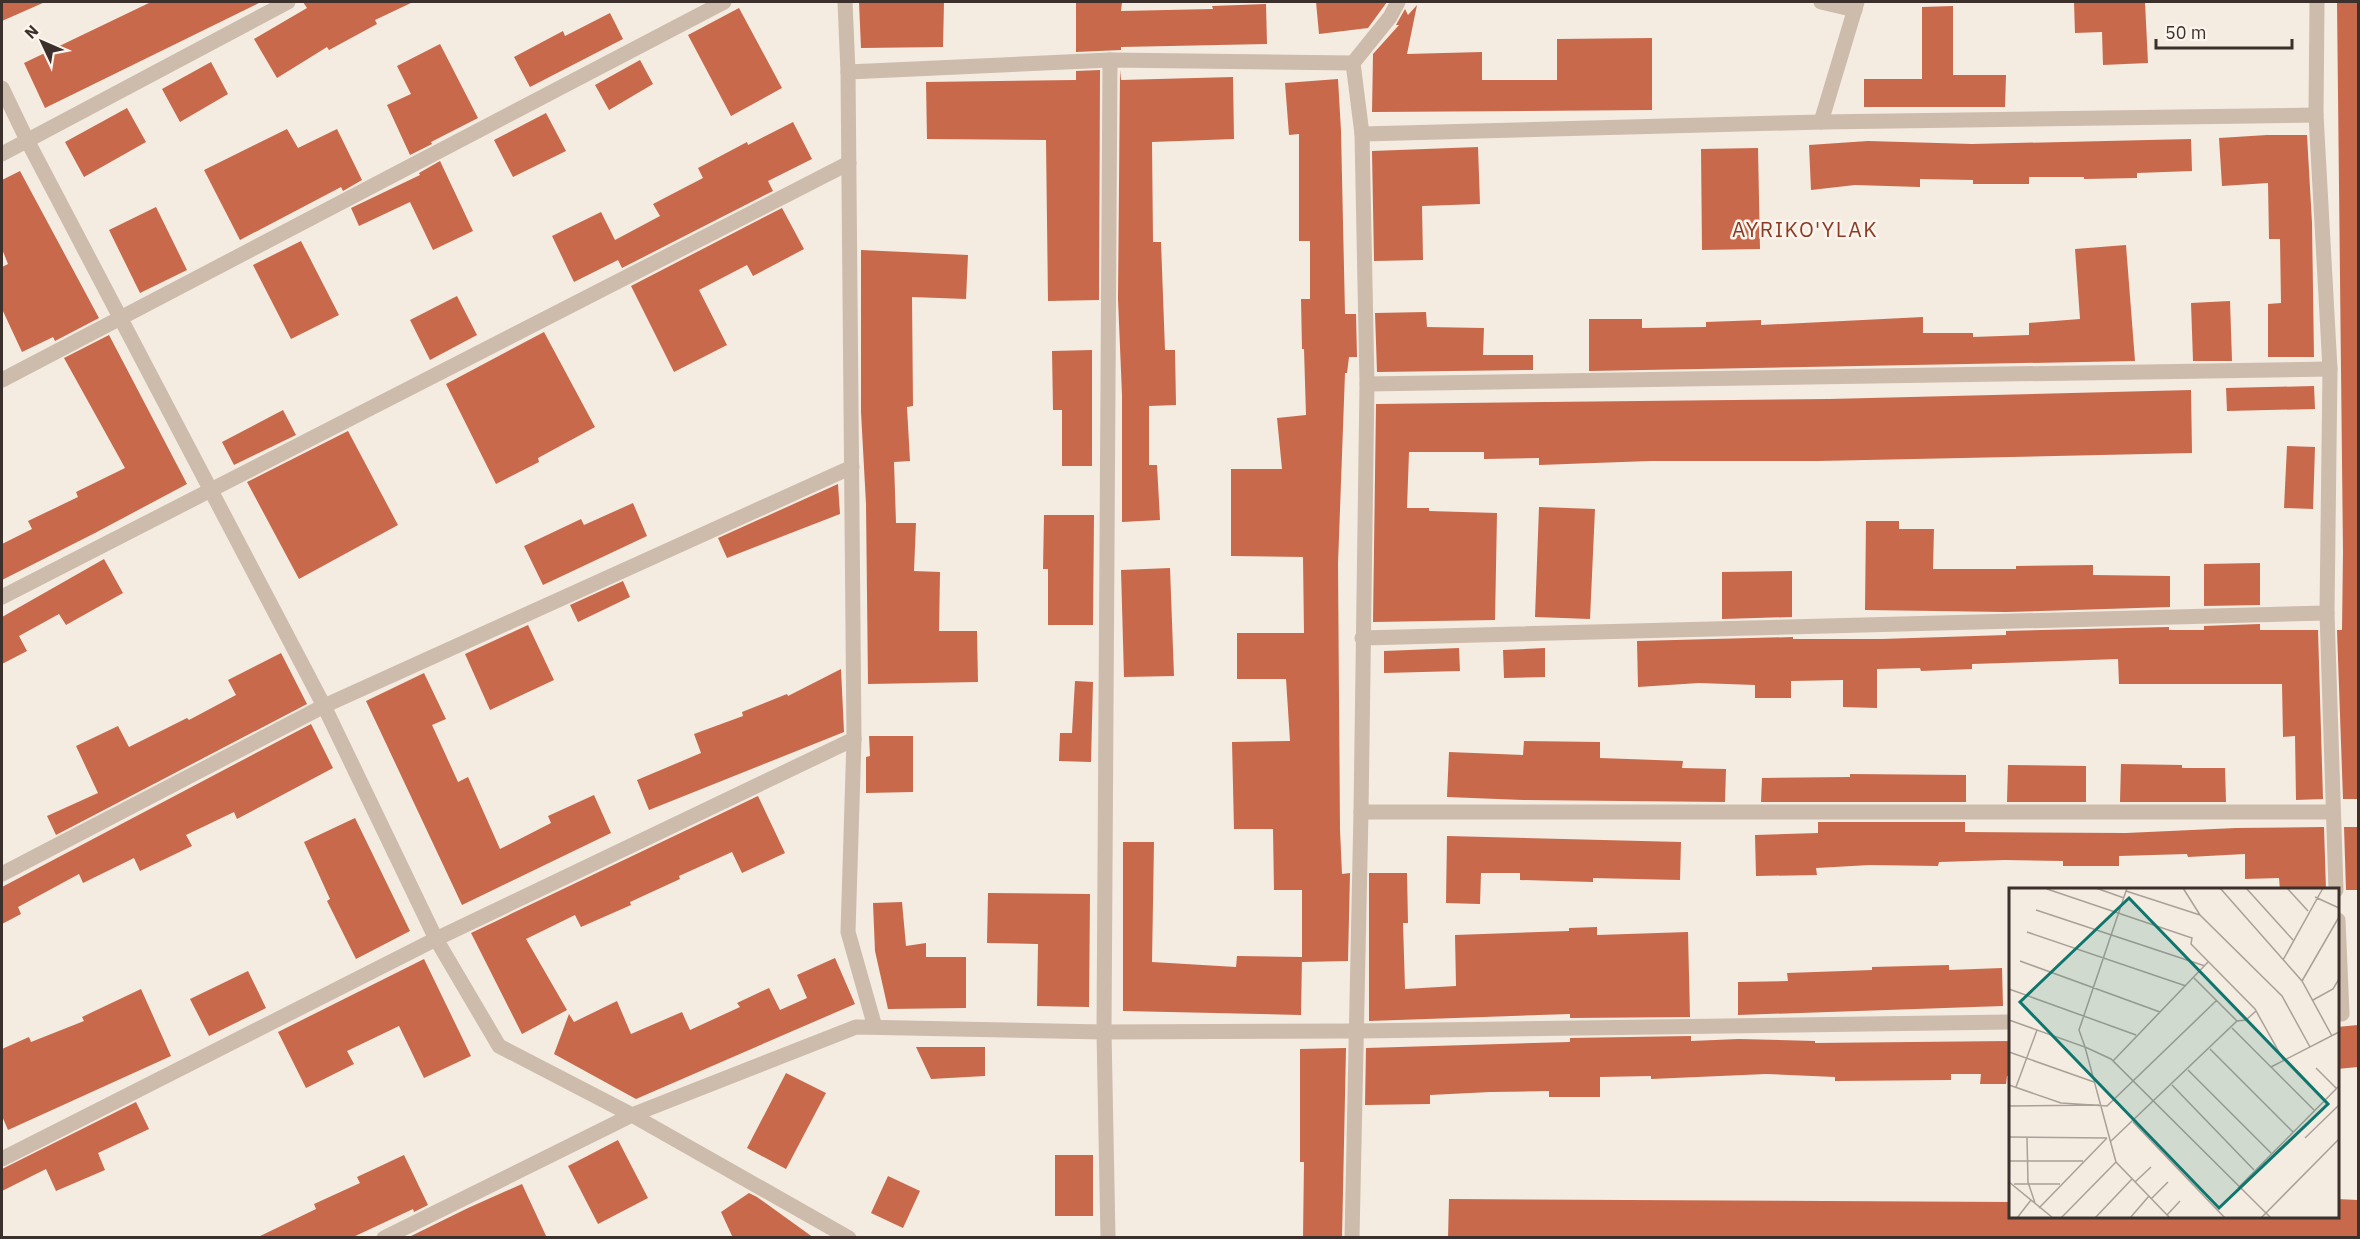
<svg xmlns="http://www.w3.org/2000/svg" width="2360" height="1239" font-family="'IBM Plex Sans',sans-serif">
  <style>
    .building { fill: #c8694b }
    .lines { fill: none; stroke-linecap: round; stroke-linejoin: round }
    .minor { stroke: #cdbbac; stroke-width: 15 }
    .labels { text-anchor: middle; stroke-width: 5; stroke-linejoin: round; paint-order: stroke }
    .quarter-label { font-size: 21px; letter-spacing: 1.5px; fill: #8c3b22; stroke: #fbf5ee }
    .inset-road { fill: none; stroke: #aaa098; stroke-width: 1.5 }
    .view { fill: #0f766e; fill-opacity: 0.15; stroke: #0f766e; stroke-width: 3 }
    .inset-edge { fill: none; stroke: #3b302b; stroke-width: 3 }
  </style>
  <rect width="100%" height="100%" fill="#f4ebe1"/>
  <g class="building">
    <polygon points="2,2 45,2 2,21"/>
    <polygon points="151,2 261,2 45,108 24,63"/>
    <polygon points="303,2 413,2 375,20 377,24 329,50 327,47 277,78 254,39 307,8"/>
    <polygon points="859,2 944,2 943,47 861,48"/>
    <polygon points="1076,2 1122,2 1121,11 1213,9 1212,6 1266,4 1267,44 1121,47 1121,50 1076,52"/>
    <polygon points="1316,2 1387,2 1368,28 1319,34"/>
    <polygon points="2074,2 2145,2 2148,63 2103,65 2102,32 2075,33"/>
    <polygon points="2337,2 2358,2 2358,799 2343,799 2337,630 2342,630 2343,552"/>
    <polygon points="1417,5 1407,54 1482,52 1482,80 1557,80 1557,39 1652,38 1652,110 1372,112 1373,54 1399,25 1396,25 1405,9 1408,15"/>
    <polygon points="1953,6 1953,75 2006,75 2005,107 1864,107 1864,79 1922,79 1922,7"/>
    <polygon points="739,8 782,88 731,116 688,35"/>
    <polygon points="610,13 623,39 530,87 514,57 563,31 565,36"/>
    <polygon points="440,44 478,118 431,142 432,144 410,155 387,105 411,94 397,66"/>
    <polygon points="640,60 653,84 609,110 595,85"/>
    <polygon points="211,62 228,94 180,122 162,89"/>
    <polygon points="1100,70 1099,300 1048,301 1046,140 927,139 926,82 1076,80 1076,71"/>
    <polygon points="1120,70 1121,80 1233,77 1234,139 1152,142 1153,242 1161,242 1165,350 1175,350 1176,405 1149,406 1149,465 1157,465 1160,520 1122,522 1122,395 1118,299"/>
    <polygon points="1338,79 1341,131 1345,314 1356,314 1357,357 1349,357 1347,373 1345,373 1338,564 1340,830 1342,874 1350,873 1348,961 1302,962 1302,890 1274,890 1273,829 1234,829 1232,742 1290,741 1286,679 1237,679 1237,633 1304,633 1303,557 1231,556 1231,469 1282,469 1277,418 1306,415 1304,349 1302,349 1301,299 1310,299 1310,241 1299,241 1299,134 1289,135 1285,83"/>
    <polygon points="127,108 146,142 84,177 65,142"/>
    <polygon points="546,113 566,151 513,177 494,140"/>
    <polygon points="793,122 812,159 768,181 773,191 622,268 618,260 574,282 552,236 601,212 615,240 660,216 653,204 703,178 698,168 747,142 748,145"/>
    <polygon points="287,129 298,148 337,129 362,180 343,191 341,187 240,240 204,170"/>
    <polygon points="2267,135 2307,135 2312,223 2314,357 2268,357 2268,304 2281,303 2280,239 2269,239 2268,183 2222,186 2219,138"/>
    <polygon points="2191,139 2192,171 2137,173 2137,178 2084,179 2084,177 2029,177 2029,184 1973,184 1973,180 1920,179 1920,187 1855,185 1811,190 1809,145 1868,141 1972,144"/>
    <polygon points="1478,147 1480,204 1422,206 1423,260 1374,261 1372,151"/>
    <polygon points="1758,148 1760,249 1702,250 1701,149"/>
    <polygon points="440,161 473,231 433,250 410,202 359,226 351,208 420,175 419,173"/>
    <polygon points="20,171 99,318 55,341 53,337 49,339 22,352 2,309 2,267 8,264 2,249 2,180"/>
    <polygon points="156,207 187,270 140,293 109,230"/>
    <polygon points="782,208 804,249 753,276 747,265 699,290 727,345 674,372 631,286"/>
    <polygon points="301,241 339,315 291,339 253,265"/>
    <polygon points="2126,245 2135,361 1589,371 1589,319 1642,319 1642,328 1706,327 1706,322 1761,320 1761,325 1923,317 1923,333 1973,333 1973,337 2029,335 2029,323 2080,319 2075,249"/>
    <polygon points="861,250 968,255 966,299 912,297 913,406 907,407 910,461 894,462 896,523 916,523 914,571 940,572 939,631 977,631 978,682 868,684 866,504 861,412"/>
    <polygon points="457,296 477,335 430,360 410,320"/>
    <polygon points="2230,301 2232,361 2193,361 2191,303"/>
    <polygon points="1426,312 1427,327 1484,328 1483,355 1533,355 1533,370 1377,372 1375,313"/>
    <polygon points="544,332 595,427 538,458 539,462 496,484 446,384"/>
    <polygon points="109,335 187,484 95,533 2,580 2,544 32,529 28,521 78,497 76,492 125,468 64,358"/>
    <polygon points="1092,350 1092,466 1062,466 1062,410 1053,410 1052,351"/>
    <polygon points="2314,386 2315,409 2227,411 2226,388"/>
    <polygon points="2191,390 2192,453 1818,461 1650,461 1539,465 1539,458 1484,459 1484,452 1409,452 1407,508 1429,508 1429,511 1497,513 1495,620 1373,622 1376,404 1829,399"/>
    <polygon points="283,410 296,435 234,465 222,442"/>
    <polygon points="348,431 398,525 299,579 247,482"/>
    <polygon points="2287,446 2315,447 2313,509 2284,508"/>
    <polygon points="838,484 840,514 727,558 718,538"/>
    <polygon points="633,503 647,536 543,585 524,546 581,519 584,525"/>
    <polygon points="1539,507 1595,509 1590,619 1535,617"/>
    <polygon points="1044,515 1094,515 1093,625 1048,625 1048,569 1043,569"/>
    <polygon points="1866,521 1899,521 1899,529 1934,529 1933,569 2016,569 2016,566 2093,565 2093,575 2170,576 2170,607 2006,612 1865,610"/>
    <polygon points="104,559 123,593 66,625 59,614 19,636 27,651 2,664 2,617"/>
    <polygon points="2260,563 2260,605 2204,606 2204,564"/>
    <polygon points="1170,568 1174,676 1124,677 1121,570"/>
    <polygon points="1792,571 1792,617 1722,619 1722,572"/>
    <polygon points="623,581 630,597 578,622 570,605"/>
    <polygon points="2260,624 2260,630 2318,630 2323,799 2296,800 2295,736 2283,737 2282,684 2119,684 2118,659 1972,664 1972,669 1921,671 1920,668 1877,669 1877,708 1843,707 1843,680 1791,681 1791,698 1755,698 1755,685 1699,683 1638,687 1637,641 1793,637 1793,639 1882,639 2006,635 2006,631 2169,627 2169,630 2204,630 2204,626"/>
    <polygon points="528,625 554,680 490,710 465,654"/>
    <polygon points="1459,648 1460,671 1384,673 1384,651"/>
    <polygon points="1545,648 1545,677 1504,678 1503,650"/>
    <polygon points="281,653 307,704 56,835 47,816 98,793 76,746 118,726 129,747 187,718 189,720 236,695 228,680"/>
    <polygon points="841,669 844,732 649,810 637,780 701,753 694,734 743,716 742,712 787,694 788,696"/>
    <polygon points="424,673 446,719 432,725 458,782 468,777 500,849 551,823 548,816 594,795 611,833 462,905 366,701"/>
    <polygon points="1075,681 1093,682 1091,762 1059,761 1060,733 1072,733"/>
    <polygon points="311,724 333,768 237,819 234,812 186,835 192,846 140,871 134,858 83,883 79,874 18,907 21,914 2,924 2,887"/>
    <polygon points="869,736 913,736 913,792 866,793 866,757 870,756"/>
    <polygon points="1524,741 1600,742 1600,758 1683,761 1682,768 1726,769 1725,802 1523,800 1447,797 1449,752 1523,755"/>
    <polygon points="2121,764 2182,765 2182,768 2225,768 2226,802 2120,802"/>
    <polygon points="2008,765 2086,766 2086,802 2007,802"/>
    <polygon points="1850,774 1966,775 1966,802 1761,802 1762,778 1850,777"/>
    <polygon points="758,796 785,853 742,873 732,852 679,876 680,879 630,902 631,905 581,927 575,915 526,939 567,1010 522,1034 471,933"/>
    <polygon points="355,818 410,931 356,959 327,901 330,899 304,842"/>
    <polygon points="1818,822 1965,822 1965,832 2126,833 2236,828 2324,827 2326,890 2280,890 2279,878 2245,879 2245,854 2188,857 2187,854 2119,856 2119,866 2063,866 2063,861 2005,860 1939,862 1938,866 1870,865 1816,868 1817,875 1756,876 1755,835 1818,833"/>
    <polygon points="2344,827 2358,827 2358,890 2346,890"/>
    <polygon points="1447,836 1681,842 1680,880 1593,878 1593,882 1520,880 1520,873 1481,873 1480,904 1446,903"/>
    <polygon points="1123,842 1154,842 1152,962 1236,967 1237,956 1302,957 1301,1015 1123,1011"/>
    <polygon points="1369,873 1407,873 1408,923 1403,923 1405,989 1456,986 1455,935 1569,931 1569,928 1597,927 1597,935 1688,932 1690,1017 1570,1018 1570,1014 1369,1021"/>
    <polygon points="988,893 1090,894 1089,1007 1037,1006 1038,944 987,943"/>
    <polygon points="902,902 906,946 926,943 926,957 966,957 966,1008 888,1009 875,951 873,903"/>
    <polygon points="835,958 855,1004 636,1099 554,1054 569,1014 574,1022 617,1001 631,1034 682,1012 690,1030 740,1007 737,1003 769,988 780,1010 807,998 797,975"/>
    <polygon points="424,959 471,1056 424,1078 399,1026 347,1051 354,1064 306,1088 278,1032"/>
    <polygon points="1949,965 1949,970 2002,968 2003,1006 1738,1015 1738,982 1788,981 1787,973 1872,970 1872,967"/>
    <polygon points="248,971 266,1008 209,1036 190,999"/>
    <polygon points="141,989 171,1056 8,1130 2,1116 2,1049 29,1037 31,1042 84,1021 82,1017"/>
    <polygon points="2358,1025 2358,1067 2337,1069 2337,1027"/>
    <polygon points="1691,1036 1691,1041 1739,1039 1815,1041 1815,1043 2010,1041 2010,1076 2007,1076 2006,1084 1980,1084 1981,1074 1951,1074 1951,1080 1835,1081 1835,1077 1766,1074 1651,1079 1651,1076 1600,1077 1600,1097 1549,1097 1549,1091 1490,1092 1430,1095 1430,1104 1365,1105 1366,1048 1570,1042 1570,1038"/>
    <polygon points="916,1047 985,1047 985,1076 931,1079"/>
    <polygon points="1346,1048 1342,1238 1303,1238 1304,1162 1300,1162 1300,1049"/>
    <polygon points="786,1073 826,1093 786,1169 747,1148"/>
    <polygon points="136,1102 149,1129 98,1153 105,1170 56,1191 46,1169 2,1191 2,1169"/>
    <polygon points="618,1140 648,1198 598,1224 568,1166"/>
    <polygon points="404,1155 428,1205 414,1212 413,1209 351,1238 256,1238 316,1209 314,1204 360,1183 357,1177"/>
    <rect x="1055" y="1155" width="38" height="61"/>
    <polygon points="888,1176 920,1191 903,1228 871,1213"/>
    <polygon points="522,1184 547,1238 407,1238 468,1208"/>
    <polygon points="749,1193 757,1197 814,1238 733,1238 721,1212"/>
    <polygon points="1449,1199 2010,1202 2010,1216 2337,1216 2337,1199 2358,1200 2358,1238 1448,1238"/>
  </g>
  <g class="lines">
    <g class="minor">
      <polyline points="845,2 848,72 854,739 848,932 875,1027"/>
      <polyline points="1821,2 1855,10"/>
      <polyline points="2317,2 2316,115 2330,369 2327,613 2336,890"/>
      <polyline points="848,72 1110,60 1353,63"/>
      <polyline points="2,88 27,140 324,706 436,939 499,1046 632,1115 856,1027 1104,1032 1357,1031 2010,1022"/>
      <polyline points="1821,122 1857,2"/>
      <polyline points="1362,134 1821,122 2316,115"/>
      <polyline points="2,154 288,2"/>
      <polyline points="2,380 724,2"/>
      <polyline points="1367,384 2330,369"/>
      <polyline points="2,597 849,163"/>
      <polyline points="1362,638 2327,613"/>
      <polyline points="1361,812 2332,812"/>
      <polyline points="2,874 324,706 852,467"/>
      <polyline points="2338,920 2342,1014"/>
      <polyline points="2,1159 436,939 854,739"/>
      <polyline points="384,1238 632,1115 849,1238"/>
      <polyline points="1108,1238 1104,1032 1110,60"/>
      <polyline points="1352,1238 1361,812 1367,384 1362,134 1353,63 1390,17 1398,2"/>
    </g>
  </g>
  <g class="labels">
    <g class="quarter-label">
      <text x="1805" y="237">AYRIKO'YLAK</text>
    </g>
  </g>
  <g transform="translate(2009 888)">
    <rect width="330" height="330" fill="#f4ebe1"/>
    <path class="inset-road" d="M87,0L115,10M118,0L70,142L76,159L102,171L262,330M174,0L191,27L273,108L301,159M211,0L293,93L323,148M237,0L284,52M278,0L299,23M38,1L183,50L182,56L246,121L275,173M117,3L191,27M306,9L330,20M27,22L196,78M18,44L177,98M274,72L314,0M11,73L151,124M185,90L228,133M293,93L330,29M0,101L127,147M304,112L324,101L330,91M0,132L76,159L107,274L161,330M223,140L305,222M201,161L284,244M0,164L85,194M104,173L199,74M262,179L330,144M307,180L327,200M179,182L262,265M0,197L52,215L98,218L208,112M163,197L245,282M7,199L28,142M0,218L90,217M124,234L216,330M0,249L98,250M18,249L19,294L26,315M296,250L330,217M101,254L228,133L237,132L247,123M0,273H74M0,294L44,330M126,294L142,279M5,296H51M229,300L330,198M142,311L159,294M30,320L98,250M158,327L171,313M8,330L22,312M52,330L107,274M86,330L123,291M121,330L140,308M252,330L330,251"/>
    <path class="view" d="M120,10L319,216L210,320L11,114Z"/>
    <rect width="330" height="330" class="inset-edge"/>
  </g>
  <rect width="2360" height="1239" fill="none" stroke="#3b302b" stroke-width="6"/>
  <g transform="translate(42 42) rotate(314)" stroke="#fbf5ee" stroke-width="4.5" paint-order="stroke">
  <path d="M0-4.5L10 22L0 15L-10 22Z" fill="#3b302b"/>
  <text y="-9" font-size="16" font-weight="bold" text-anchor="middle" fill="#3b302b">N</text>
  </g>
  <path d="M2156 39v9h136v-9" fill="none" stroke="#3b302b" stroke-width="3"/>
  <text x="2165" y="39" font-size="18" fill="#3b302b" stroke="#fbf5ee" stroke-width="4.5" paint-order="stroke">50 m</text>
</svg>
